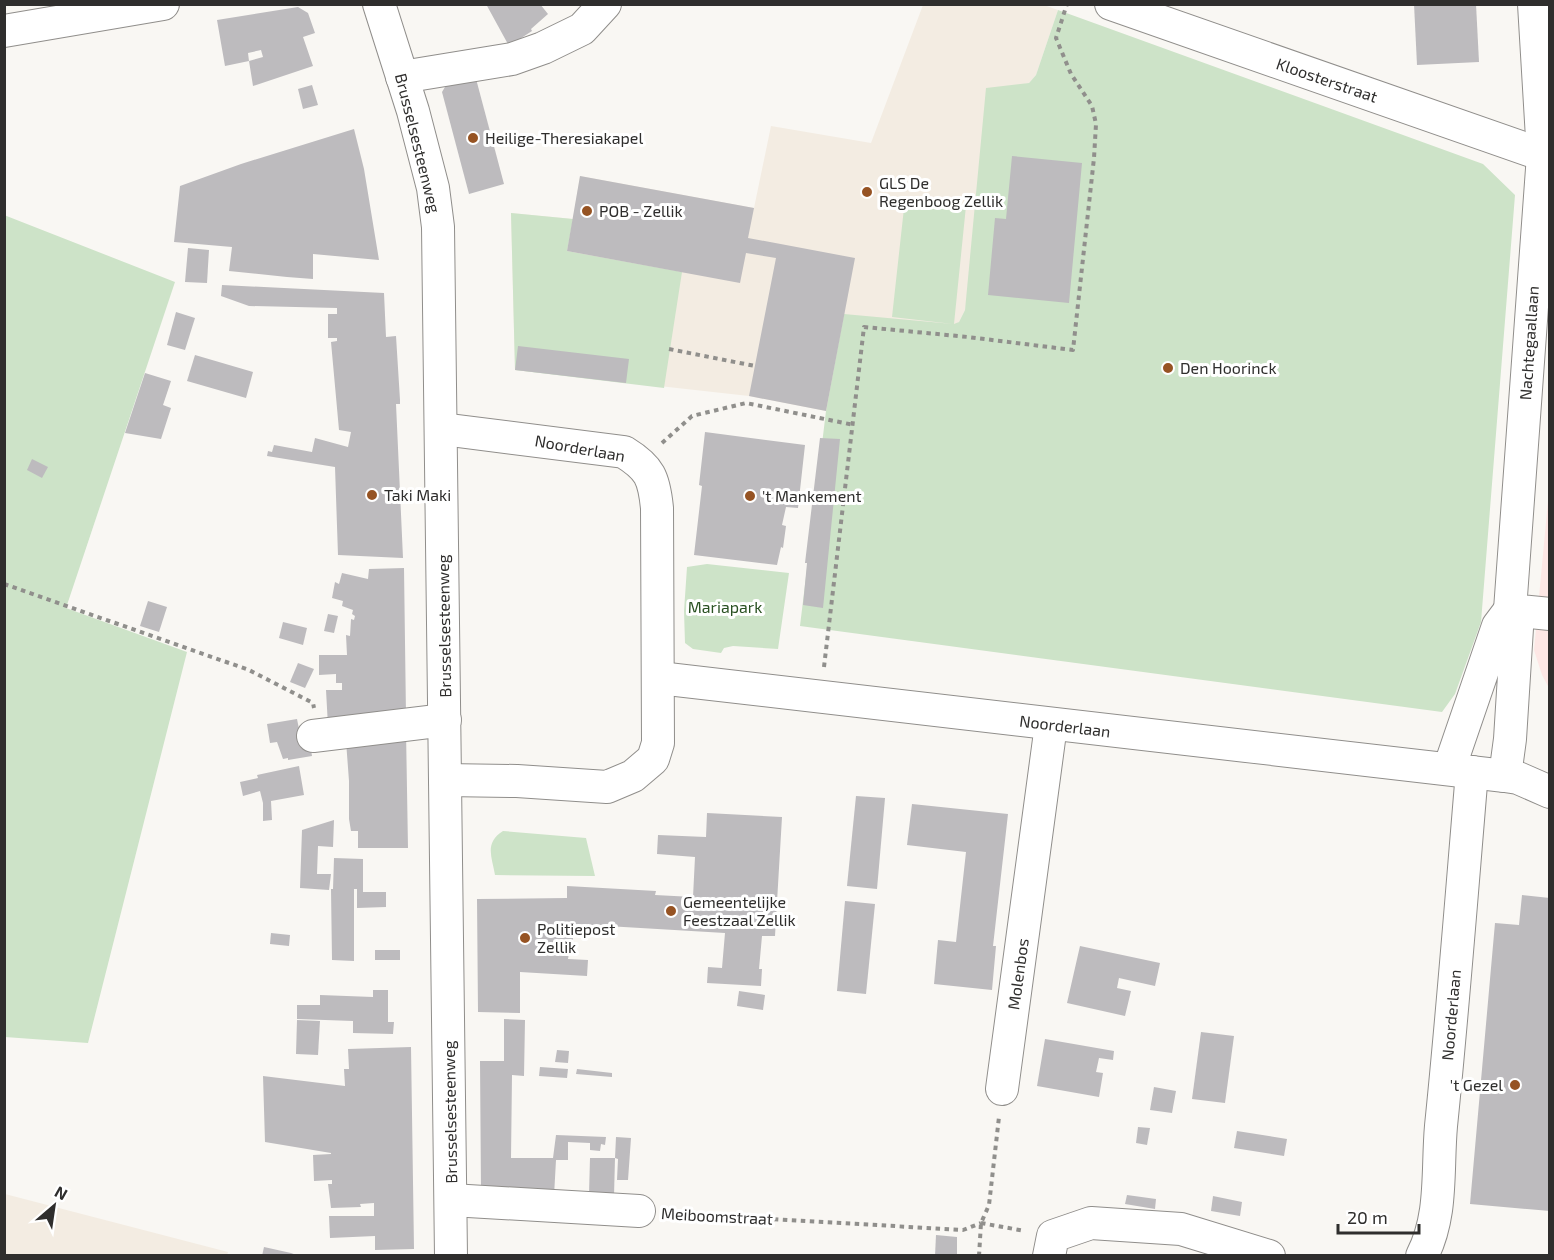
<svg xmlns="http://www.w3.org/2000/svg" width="1554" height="1260" font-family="'Exo 2',sans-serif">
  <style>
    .commercial { fill: #fde7e5 }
    .built { fill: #f3ece2 }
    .green { fill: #cde3c8 }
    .building { fill: #bdbbbe }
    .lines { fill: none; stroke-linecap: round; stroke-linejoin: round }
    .minor-casing { stroke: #908e8b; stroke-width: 34 }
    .path { stroke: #908f8c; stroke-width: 4; stroke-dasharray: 4.5 4.5; stroke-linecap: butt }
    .minor { stroke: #fff; stroke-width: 32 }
    .poi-dot { fill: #965323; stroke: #fff; stroke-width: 2 }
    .labels { text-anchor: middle; stroke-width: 6; stroke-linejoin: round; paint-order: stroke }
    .street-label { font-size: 16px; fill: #2f2e2d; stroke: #fff }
    .poi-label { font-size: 16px; fill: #2f2e2d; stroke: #fff; text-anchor: start }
    .park-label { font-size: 16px; fill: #2a5122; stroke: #fff }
  </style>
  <rect width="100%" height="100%" fill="#f9f7f3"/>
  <polygon class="commercial" points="1549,490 1549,688 1542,675 1534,650"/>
  <g class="built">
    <polygon points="1041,4 1058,10 1036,75 1029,83 1019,85 965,310 959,322 826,411 749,396 515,370 511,213 573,219 580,176 754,208 771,126 871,143 923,5"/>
    <polygon points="5,1194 228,1252 227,1255 5,1255"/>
  </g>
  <g class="green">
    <polygon points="1058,10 1483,164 1515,195 1481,622 1455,694 1442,712 800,626 826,411 844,314 953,324 892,317 905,199 966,206 954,324 959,322 965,310 986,88 1029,83 1036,75"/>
    <polygon points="511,213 573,219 567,251 682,272 664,388 515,370"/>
    <polygon points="4,215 175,282 66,608 187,652 88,1043 5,1037"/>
    <polygon points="707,564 789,573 778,649 733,646 724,648 721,653 693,649 685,643 684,611 687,567"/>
    <path d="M503,831L586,838L595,876L495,875C492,857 484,843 503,831Z"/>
  </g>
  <g class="building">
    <polygon points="486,4 540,4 548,14 531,29 532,31 509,46"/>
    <polygon points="1414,4 1476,4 1479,62 1417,65"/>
    <polygon points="298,7 308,13 315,33 303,37 313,66 253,86 249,61 263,57 261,50 248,53 249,61 225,66 217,20"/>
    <polygon points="475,75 504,184 469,194 442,92 448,82"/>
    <polygon points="312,85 318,105 303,109 298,89"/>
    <polygon points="354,129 364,169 379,260 313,254 313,279 287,277 229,271 232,247 174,242 180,186 241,164"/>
    <polygon points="1012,156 1082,163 1069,303 988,295 995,218 1006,219"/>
    <polygon points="580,176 754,208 748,238 855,258 826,411 749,396 776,258 746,253 740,283 567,251"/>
    <polygon points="188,248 209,250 207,283 185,282"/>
    <polygon points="222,285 384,293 386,337 396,336 400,400 400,404 396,404 403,558 338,555 335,467 267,456 268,451 272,452 274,445 312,452 315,438 348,447 351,432 339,430 331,342 337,341 337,338 328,338 328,314 337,314 337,308 249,306 221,296"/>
    <polygon points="176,312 195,318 185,350 167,345"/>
    <polygon points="518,346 629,359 626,383 515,370"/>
    <polygon points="195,355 253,372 246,398 187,381"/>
    <polygon points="145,373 171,381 163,405 171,408 161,439 125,433"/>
    <polygon points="705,432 805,445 798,508 786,507 782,525 786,526 783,548 781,547 777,565 694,555 702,486 699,485"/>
    <polygon points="820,438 840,439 823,608 803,605 807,563 805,563"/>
    <polygon points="32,459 48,467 42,478 27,470"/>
    <polygon points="404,568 406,716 328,726 326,690 342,690 342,683 336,683 336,674 319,675 319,655 347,655 346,635 350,636 351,619 354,620 355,616 352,614 353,610 342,606 343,601 332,598 335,582 339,584 342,573 368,579 369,569"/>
    <polygon points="148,601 167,607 159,632 140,626"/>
    <polygon points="328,614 338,616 334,633 324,631"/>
    <polygon points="283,622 307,628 303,645 279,638"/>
    <polygon points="298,663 314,669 305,688 290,682"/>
    <polygon points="297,719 302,744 310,743 312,756 288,760 288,758 283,759 277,742 270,743 267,724"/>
    <polygon points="406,730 408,848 358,848 358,831 351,831 349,819 349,781 346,741"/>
    <polygon points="299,766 304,795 271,801 272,820 263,821 263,803 260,791 243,796 240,782 258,778 257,775"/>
    <polygon points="856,796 885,798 877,889 847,886"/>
    <polygon points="912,804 1008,814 993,946 996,946 992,990 934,984 938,940 956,942 966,852 907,845"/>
    <polygon points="707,813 782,817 775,936 762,936 759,969 762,969 761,986 707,983 708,967 722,968 725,933 573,924 573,953 569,953 568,959 588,960 587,976 520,972 520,1013 478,1012 477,899 567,898 567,886 656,891 655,895 693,897 695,857 657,854 658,835 706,837"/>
    <polygon points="334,820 333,847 318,846 317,874 331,874 329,890 300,888 302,830"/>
    <polygon points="334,858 363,859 363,892 386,892 386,907 357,908 357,889 354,889 354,961 332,960 331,889 333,889"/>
    <polygon points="1522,895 1550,898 1550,1211 1470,1204 1495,923 1519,925"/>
    <polygon points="845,901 875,904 866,994 837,991"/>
    <polygon points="271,933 290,935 289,946 270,944"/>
    <polygon points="1080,946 1160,963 1155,986 1119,978 1117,988 1131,991 1125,1016 1067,1003"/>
    <rect x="375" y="950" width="25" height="10"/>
    <polygon points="373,990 388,990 388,1022 394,1022 393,1034 353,1033 353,1021 297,1019 297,1005 320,1005 320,995 373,997"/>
    <polygon points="739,991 765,995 763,1010 737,1006"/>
    <polygon points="504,1019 525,1020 524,1076 512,1075 511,1158 553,1158 556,1135 606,1137 605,1145 601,1144 600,1151 590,1150 590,1143 568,1142 568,1160 556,1160 554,1196 481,1191 480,1061 504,1061"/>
    <polygon points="297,1020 320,1021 318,1055 296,1054"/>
    <polygon points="1201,1032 1234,1036 1225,1103 1192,1099"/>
    <polygon points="1045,1039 1114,1051 1113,1060 1099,1058 1096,1072 1103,1073 1099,1097 1037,1086"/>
    <polygon points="411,1047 414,1249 375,1250 375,1236 330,1238 329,1216 374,1216 374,1203 360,1204 361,1207 331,1208 328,1184 332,1184 332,1180 314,1181 313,1155 331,1154 331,1153 265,1142 263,1076 345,1086 344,1069 349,1069 348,1049"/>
    <polygon points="557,1050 569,1051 568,1063 555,1062"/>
    <polygon points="540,1067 568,1069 567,1078 539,1076"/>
    <polygon points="577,1069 612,1073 612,1077 576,1074"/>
    <polygon points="1154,1087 1176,1091 1172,1113 1150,1110"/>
    <polygon points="1138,1127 1150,1128 1147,1145 1136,1143"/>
    <polygon points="1237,1131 1287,1139 1284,1156 1234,1148"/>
    <polygon points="616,1137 631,1138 628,1180 617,1180 618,1159 615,1158"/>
    <polygon points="590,1158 615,1158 614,1196 589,1195"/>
    <polygon points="1127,1195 1156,1199 1155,1209 1125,1204"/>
    <polygon points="1213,1196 1242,1202 1240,1216 1211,1211"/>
    <polygon points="936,1235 957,1237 957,1256 935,1256"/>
    <polygon points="264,1247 291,1253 299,1256 262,1256"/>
  </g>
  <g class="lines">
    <defs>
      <g id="minor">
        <polyline points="379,4 413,111 433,188 438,227 451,1256"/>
        <polyline points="1111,4 1543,155 1550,155"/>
        <polyline points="1534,4 1543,155 1510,610 1550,614"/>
        <polyline points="4,31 163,4"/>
        <polyline points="402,77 512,59 543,48 582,29 605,4"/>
        <path d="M442,429L624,452C650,468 654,478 657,508L658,743L653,759L633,776L607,787L517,781L445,780"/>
        <polyline points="659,678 1505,776 1518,778 1550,792"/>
        <polyline points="313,736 445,720"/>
        <polyline points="1449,769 1498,626 1510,610 1517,628 1510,739 1505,776"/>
        <polyline points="1002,1089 1051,725"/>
        <polyline points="451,1200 639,1211"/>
        <polyline points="1049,1256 1053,1236 1091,1223 1181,1229 1269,1256"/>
        <path d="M1422,1256C1443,1215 1437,1171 1441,1126C1453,1009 1462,890 1472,772"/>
      </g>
    </defs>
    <use href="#minor" class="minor-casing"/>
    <g class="path">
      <polyline points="669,349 755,366"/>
      <polyline points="662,443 692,416 746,403 854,425"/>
      <polyline points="4,584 249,670 313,703 314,708"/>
      <polyline points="824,667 864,327 968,337 1073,350 1094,158 1096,124 1092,106 1071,74 1056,38 1067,4"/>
      <polyline points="666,1213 963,1230 981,1223"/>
      <polyline points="981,1223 1025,1231"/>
      <polyline points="979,1256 981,1223 989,1205 999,1117"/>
    </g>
    <use href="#minor" class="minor"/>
  </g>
  <g class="poi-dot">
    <circle cx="473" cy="138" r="6"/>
    <circle cx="867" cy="192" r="6"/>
    <circle cx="587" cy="211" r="6"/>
    <circle cx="1168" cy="368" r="6"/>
    <circle cx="372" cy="495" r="6"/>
    <circle cx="750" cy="496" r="6"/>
    <circle cx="671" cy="911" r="6"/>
    <circle cx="525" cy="938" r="6"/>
    <circle cx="1515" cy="1085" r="6"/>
  </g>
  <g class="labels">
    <g class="street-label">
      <text transform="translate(1327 80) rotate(19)" y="6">Kloosterstraat</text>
      <text transform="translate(418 143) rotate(76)" y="6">Brusselsesteenweg</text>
      <text transform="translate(1529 343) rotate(-86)" y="6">Nachtegaallaan</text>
      <text transform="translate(580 448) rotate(10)" y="6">Noorderlaan</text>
      <text transform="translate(444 626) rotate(-91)" y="6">Brusselsesteenweg</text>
      <text transform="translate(1065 726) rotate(7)" y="6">Noorderlaan</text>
      <text transform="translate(1018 974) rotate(-82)" y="6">Molenbos</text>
      <text transform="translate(1451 1015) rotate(-85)" y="6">Noorderlaan</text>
      <text transform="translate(450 1112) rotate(-91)" y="6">Brusselsesteenweg</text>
      <text transform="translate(717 1216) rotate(3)" y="6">Meiboomstraat</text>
    </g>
    <g class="poi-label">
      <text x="485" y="144">Heilige-Theresiakapel</text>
      <text x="879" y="189">GLS De<tspan x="879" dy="18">Regenboog Zellik</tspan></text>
      <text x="599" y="217">POB - Zellik</text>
      <text x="1180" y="374">Den Hoorinck</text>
      <text x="384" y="501">Taki Maki</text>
      <text x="762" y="502">'t Mankement</text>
      <text x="683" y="908">Gemeentelijke<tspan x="683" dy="18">Feestzaal Zellik</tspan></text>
      <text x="537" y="935">Politiepost<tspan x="537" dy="18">Zellik</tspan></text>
      <text x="1503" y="1091" text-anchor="end">'t Gezel</text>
    </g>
    <g class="park-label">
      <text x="725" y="613">Mariapark</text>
    </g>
  </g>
  <rect width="1554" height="1260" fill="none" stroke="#2f2e2d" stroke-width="12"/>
  <g transform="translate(54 1206) rotate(29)" stroke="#ffffff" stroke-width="4.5" paint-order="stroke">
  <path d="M0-4.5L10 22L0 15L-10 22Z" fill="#2f2e2d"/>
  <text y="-9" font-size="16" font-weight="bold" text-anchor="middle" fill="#2f2e2d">N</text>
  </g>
  <path d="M1338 1224v9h81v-9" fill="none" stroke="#2f2e2d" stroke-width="3"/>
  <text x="1347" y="1224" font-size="18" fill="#2f2e2d" stroke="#ffffff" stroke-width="4.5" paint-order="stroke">20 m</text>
</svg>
